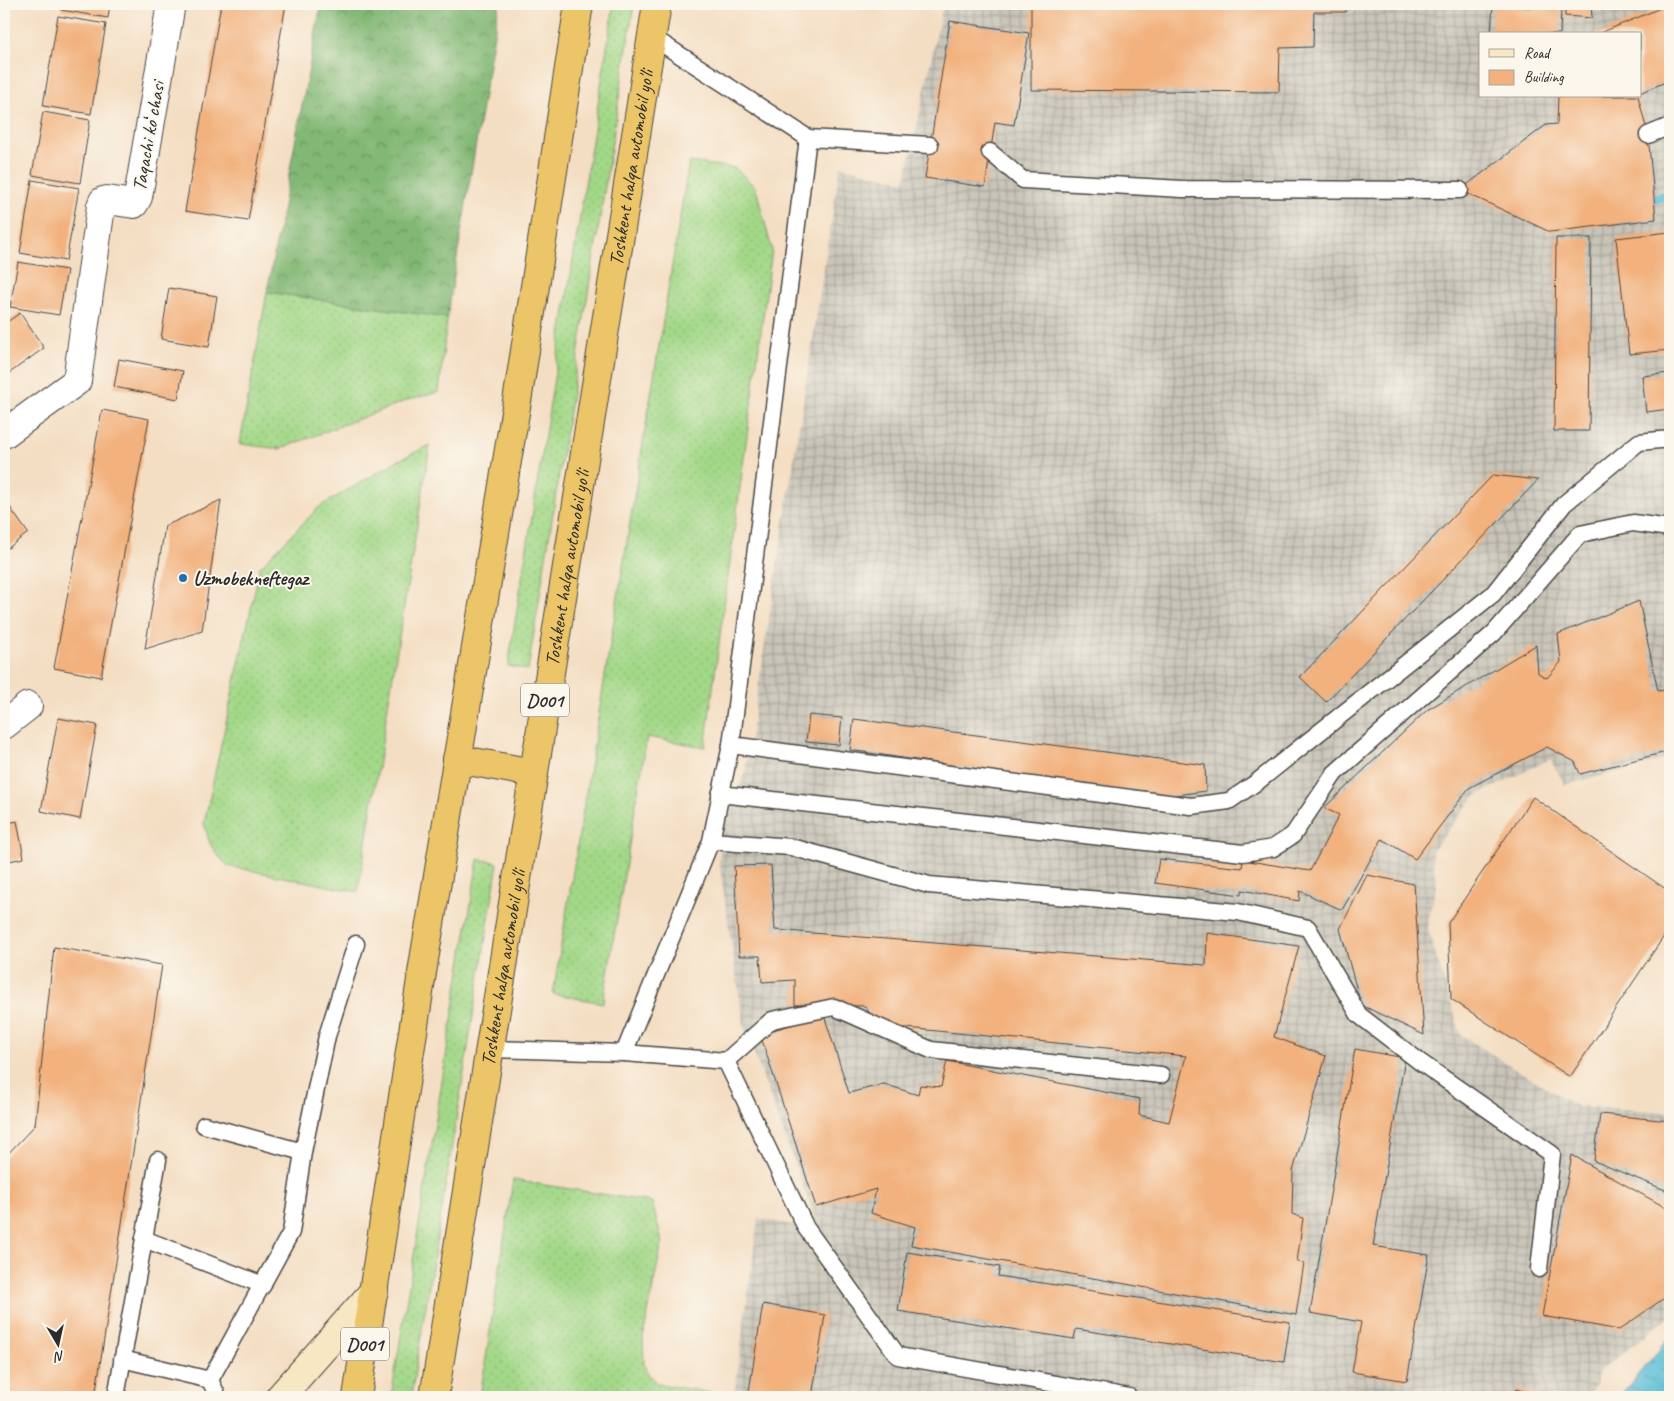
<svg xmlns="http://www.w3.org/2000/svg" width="1674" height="1401" font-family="Caveat,sans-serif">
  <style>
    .industrial { fill: url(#industrial-grid); fill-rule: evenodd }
    .grass { fill: url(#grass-dots); stroke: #67825a }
    .forest { fill: url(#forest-crowns); stroke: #567250 }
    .water { fill: url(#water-ripples); stroke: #407380 }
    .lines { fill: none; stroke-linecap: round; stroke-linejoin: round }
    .stream { stroke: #56bbd4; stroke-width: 10 }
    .building { fill: #f2b17d }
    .lane-casing { stroke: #494642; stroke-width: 19 }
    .street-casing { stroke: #494642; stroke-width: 30 }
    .secondary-casing { stroke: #494642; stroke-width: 30 }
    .highway-casing { stroke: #494642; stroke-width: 30 }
    .lane { stroke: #fff; stroke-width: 16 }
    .street { stroke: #fff; stroke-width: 28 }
    .secondary { stroke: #f7e8c3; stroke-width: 28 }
    .highway { stroke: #ecc569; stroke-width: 28 }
    .poi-dot { fill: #1f6fb2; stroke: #fbf7ec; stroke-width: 2 }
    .labels { text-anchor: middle; stroke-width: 4; stroke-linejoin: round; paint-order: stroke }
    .shield { fill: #fbf7ec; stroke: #696865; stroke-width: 1 }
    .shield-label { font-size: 19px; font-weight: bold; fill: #2b2b2b }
    .street-label { font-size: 20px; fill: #2b2b2b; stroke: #fbf7ec }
    .poi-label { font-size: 20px; font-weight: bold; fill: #2b2b2b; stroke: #fbf7ec; text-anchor: start }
  </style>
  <defs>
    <pattern id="industrial-grid" width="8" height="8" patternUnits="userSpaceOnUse" patternTransform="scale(1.25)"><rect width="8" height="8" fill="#c8c4b8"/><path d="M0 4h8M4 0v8" fill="none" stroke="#a39f96"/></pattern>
    <pattern id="grass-dots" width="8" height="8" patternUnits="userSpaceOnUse" patternTransform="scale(1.25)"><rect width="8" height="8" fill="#a3d888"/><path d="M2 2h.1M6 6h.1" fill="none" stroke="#8cba76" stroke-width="1.8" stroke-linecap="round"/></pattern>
    <pattern id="forest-crowns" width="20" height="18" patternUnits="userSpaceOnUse" patternTransform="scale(1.25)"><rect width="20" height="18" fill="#82b874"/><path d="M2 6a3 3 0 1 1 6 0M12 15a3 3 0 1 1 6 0" fill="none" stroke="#6b965f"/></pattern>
    <pattern id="water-ripples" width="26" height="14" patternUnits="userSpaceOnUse" patternTransform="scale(1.25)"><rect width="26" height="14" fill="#56bbd4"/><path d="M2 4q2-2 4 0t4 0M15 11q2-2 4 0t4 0" fill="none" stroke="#4798ac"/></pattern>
  </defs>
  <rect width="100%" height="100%" fill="#fbf7ec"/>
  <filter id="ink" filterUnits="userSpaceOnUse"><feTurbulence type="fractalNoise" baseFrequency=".02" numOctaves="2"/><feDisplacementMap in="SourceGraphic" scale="10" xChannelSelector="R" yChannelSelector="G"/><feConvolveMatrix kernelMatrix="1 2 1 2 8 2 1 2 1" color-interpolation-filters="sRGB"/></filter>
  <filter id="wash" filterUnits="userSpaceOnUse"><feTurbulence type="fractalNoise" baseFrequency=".0096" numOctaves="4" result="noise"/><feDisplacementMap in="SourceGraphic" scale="20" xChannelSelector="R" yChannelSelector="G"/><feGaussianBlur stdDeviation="1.12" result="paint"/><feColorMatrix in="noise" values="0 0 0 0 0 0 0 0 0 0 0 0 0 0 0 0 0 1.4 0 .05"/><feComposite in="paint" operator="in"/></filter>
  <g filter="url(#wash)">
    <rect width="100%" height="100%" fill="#f4dec3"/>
    <path class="industrial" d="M943,4H1670V758L1565,785L1550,759L1474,797L1432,851L1436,885L1427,927L1461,1035L1576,1106L1670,1112V1316L1599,1372L1590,1397H734L758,1219L819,1229L744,1026L719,862L723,827L745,772L840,166L905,182ZM1480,34H1640V96H1480Z"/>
    <g class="grass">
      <polygon points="614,4 634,4 528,670 508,666"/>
      <polygon points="689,162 735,168 756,188 772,250 705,747 647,737 603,1003 553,994"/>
      <polygon points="267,292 447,318 439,392 408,400 280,449 240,444"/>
      <path d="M430,445L358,892L228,866C211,849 210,846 204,823L260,567L319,507L397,461Z"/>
      <polygon points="478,859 498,863 411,1397 391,1397"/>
      <polygon points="513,1180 652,1202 662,1242 643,1338 644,1366 649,1375 657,1384 726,1395 725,1397 480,1397"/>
    </g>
    <polygon class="forest" points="321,4 499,4 447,318 267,292"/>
    <polygon class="water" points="1670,1337 1670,1397 1619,1397"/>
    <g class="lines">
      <polyline class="stream" points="1657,198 1670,194"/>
    </g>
    <g id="blocks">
      <g class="building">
        <polygon points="62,4 110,4 108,18 61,10"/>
        <polygon points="221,4 286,4 248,221 185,211"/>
        <polygon points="1031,4 1346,4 1346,12 1314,12 1313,47 1280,48 1279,92 1031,90"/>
        <polygon points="1565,4 1591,4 1592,18 1565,16"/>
        <polygon points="1670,4 1670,80 1640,93 1640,34 1598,34"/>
        <polygon points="1493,5 1561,9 1560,34 1491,34"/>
        <polygon points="58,16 106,24 91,114 43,106"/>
        <polygon points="950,21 1029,33 1014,125 995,122 985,187 925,178"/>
        <polygon points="1558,96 1638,96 1648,135 1656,219 1550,232 1460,190 1546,125 1557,124"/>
        <polygon points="43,112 90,120 80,183 32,175"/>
        <polygon points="32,180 79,188 66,261 20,253"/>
        <polygon points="1670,232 1670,350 1629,354 1616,238"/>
        <polygon points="1556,238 1591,238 1589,431 1554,431"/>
        <polygon points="18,262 67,270 59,315 10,307"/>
        <polygon points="169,288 217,296 209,347 161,339"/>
        <polygon points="20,313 44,348 4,377 4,324"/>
        <polygon points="119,359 183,371 178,399 114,387"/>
        <polygon points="1670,373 1670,409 1646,412 1642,376"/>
        <polygon points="102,410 149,419 101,677 54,668"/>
        <polygon points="1493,475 1538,480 1326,702 1300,677"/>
        <polygon points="4,499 28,533 4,551"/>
        <polygon points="221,500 202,631 145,649 165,526"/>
        <polygon points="1639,601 1658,691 1670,689 1670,751 1580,774 1575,762 1547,747 1469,788 1415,859 1382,839 1342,910 1300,891 1299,901 1242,890 1241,895 1155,883 1159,859 1242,868 1243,860 1310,871 1339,815 1324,808 1427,710 1536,645 1538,673 1547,678 1561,662 1558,634"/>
        <polygon points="809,715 842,718 839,745 806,742"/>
        <polygon points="58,718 97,725 80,819 41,811"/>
        <polygon points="854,719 1205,765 1206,791 1161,797 850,750"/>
        <polygon points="1533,797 1670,892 1670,927 1570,1077 1451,999 1448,923"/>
        <polygon points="17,821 24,858 4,862 4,824"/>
        <polygon points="771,865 775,930 1206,965 1207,933 1299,946 1274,1037 1326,1056 1293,1171 1292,1214 1303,1218 1297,1262 1304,1263 1296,1315 911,1245 915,1227 871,1213 876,1189 816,1207 760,1034 824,1015 849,1093 884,1084 918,1095 920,1085 941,1087 947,1061 1140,1099 1139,1115 1169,1122 1186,1056 877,1025 865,1006 795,1005 795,980 762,982 760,956 739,956 734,866"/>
        <polygon points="1367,875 1414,884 1424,1035 1361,1005 1340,929"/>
        <polygon points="54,947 162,965 95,1397 13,1397 4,1390 4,1158 35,1125"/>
        <polygon points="1355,1049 1405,1058 1373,1246 1429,1255 1407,1381 1352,1372 1361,1322 1310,1313"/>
        <polygon points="1600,1114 1670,1121 1670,1192 1594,1161"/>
        <polygon points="1572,1155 1670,1210 1670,1294 1619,1330 1542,1316"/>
        <polygon points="907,1252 1000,1267 998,1276 1290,1322 1284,1362 1076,1329 1074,1339 898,1311"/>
        <polygon points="763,1304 825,1315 812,1397 748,1397"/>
        <polygon points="1517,1389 1546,1397 1515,1397"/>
      </g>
    </g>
  </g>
  <g filter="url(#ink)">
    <use href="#blocks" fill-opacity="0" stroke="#494642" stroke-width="1"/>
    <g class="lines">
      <defs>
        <g id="lane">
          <polyline points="652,37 808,138 930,145"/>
          <polyline points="1648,135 1670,126"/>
          <polyline points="990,152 1023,180 1182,189 1460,190"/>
          <polyline points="731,745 808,138"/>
          <polyline points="720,794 1243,853 1273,848 1293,835 1335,773 1494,633 1580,534 1633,523 1670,528"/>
          <polyline points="711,841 791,847 929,885 1238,912 1308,928 1359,1015 1420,1062 1552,1154 1539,1269"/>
          <polyline points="490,1049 624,1053 726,1061 806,1228 898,1356 1129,1397"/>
          <polyline points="624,1053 711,841 731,745 1191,806 1229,801 1257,782 1493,594 1564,504 1639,442 1670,439"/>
          <polyline points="726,1061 772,1020 834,1007 931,1050 1161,1075"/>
          <polyline points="204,1125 303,1152"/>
          <polyline points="144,1239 263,1285"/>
          <polyline points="122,1359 210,1380"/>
          <polyline points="116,1397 158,1160"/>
          <polyline points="218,1397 210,1380 291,1232 303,1152 327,1036 356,944"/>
        </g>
        <g id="street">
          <polyline points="4,434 77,381 101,206 103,201 107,200 134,204 138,197 171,4"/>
          <polyline points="4,725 28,706"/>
        </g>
        <polyline id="secondary" points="280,1397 374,1291"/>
        <g id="highway">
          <polyline points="457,759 534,773"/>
          <polyline points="357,1397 424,960 519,389 579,4"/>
          <path id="s1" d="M434,1397L657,4"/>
        </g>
      </defs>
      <use href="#lane" class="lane-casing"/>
      <use href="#street" class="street-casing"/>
      <use href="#secondary" class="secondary-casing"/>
      <use href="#highway" class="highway-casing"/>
      <use href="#lane" class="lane"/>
      <use href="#street" class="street"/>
      <use href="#secondary" class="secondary"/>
      <use href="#highway" class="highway"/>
    </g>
  </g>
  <circle class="poi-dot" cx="183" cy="578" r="5"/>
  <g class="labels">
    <g class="shield">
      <rect x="521" y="683.5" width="48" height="33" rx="4"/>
      <rect x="341" y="1327.5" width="48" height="33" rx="4"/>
    </g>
    <g class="shield-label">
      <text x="545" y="707">D001</text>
      <text x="365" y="1351">D001</text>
    </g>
    <g class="street-label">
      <text transform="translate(148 136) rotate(-80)" y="7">Taqachi koʻchasi</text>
      <text dy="7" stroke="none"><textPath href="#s1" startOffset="1245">Toshkent halqa avtomobil yo'li</textPath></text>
      <text dy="7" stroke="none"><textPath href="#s1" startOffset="840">Toshkent halqa avtomobil yo'li</textPath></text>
      <text dy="7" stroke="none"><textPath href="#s1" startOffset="435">Toshkent halqa avtomobil yo'li</textPath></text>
    </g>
    <g class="poi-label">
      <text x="193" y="585">Uzmobekneftegaz</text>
    </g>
  </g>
  <rect width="1674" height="1401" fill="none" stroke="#fbf7ec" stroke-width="20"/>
  <rect x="1479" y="32" width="162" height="65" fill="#fbf7ec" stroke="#a8a59f"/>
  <rect x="1489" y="49" width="25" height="8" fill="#f7e8c3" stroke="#a8a59f"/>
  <text x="1524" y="58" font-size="15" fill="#2b2b2b">Road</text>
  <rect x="1489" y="70" width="25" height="15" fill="#f2b17d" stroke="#a8a59f"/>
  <text x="1524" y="82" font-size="15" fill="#2b2b2b">Building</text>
  <g transform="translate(58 1344) rotate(171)" stroke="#fbf7ec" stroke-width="4" paint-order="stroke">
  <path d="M0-4L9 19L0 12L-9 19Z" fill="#2b2b2b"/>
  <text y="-8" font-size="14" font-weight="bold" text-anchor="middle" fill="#2b2b2b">N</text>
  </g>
</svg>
